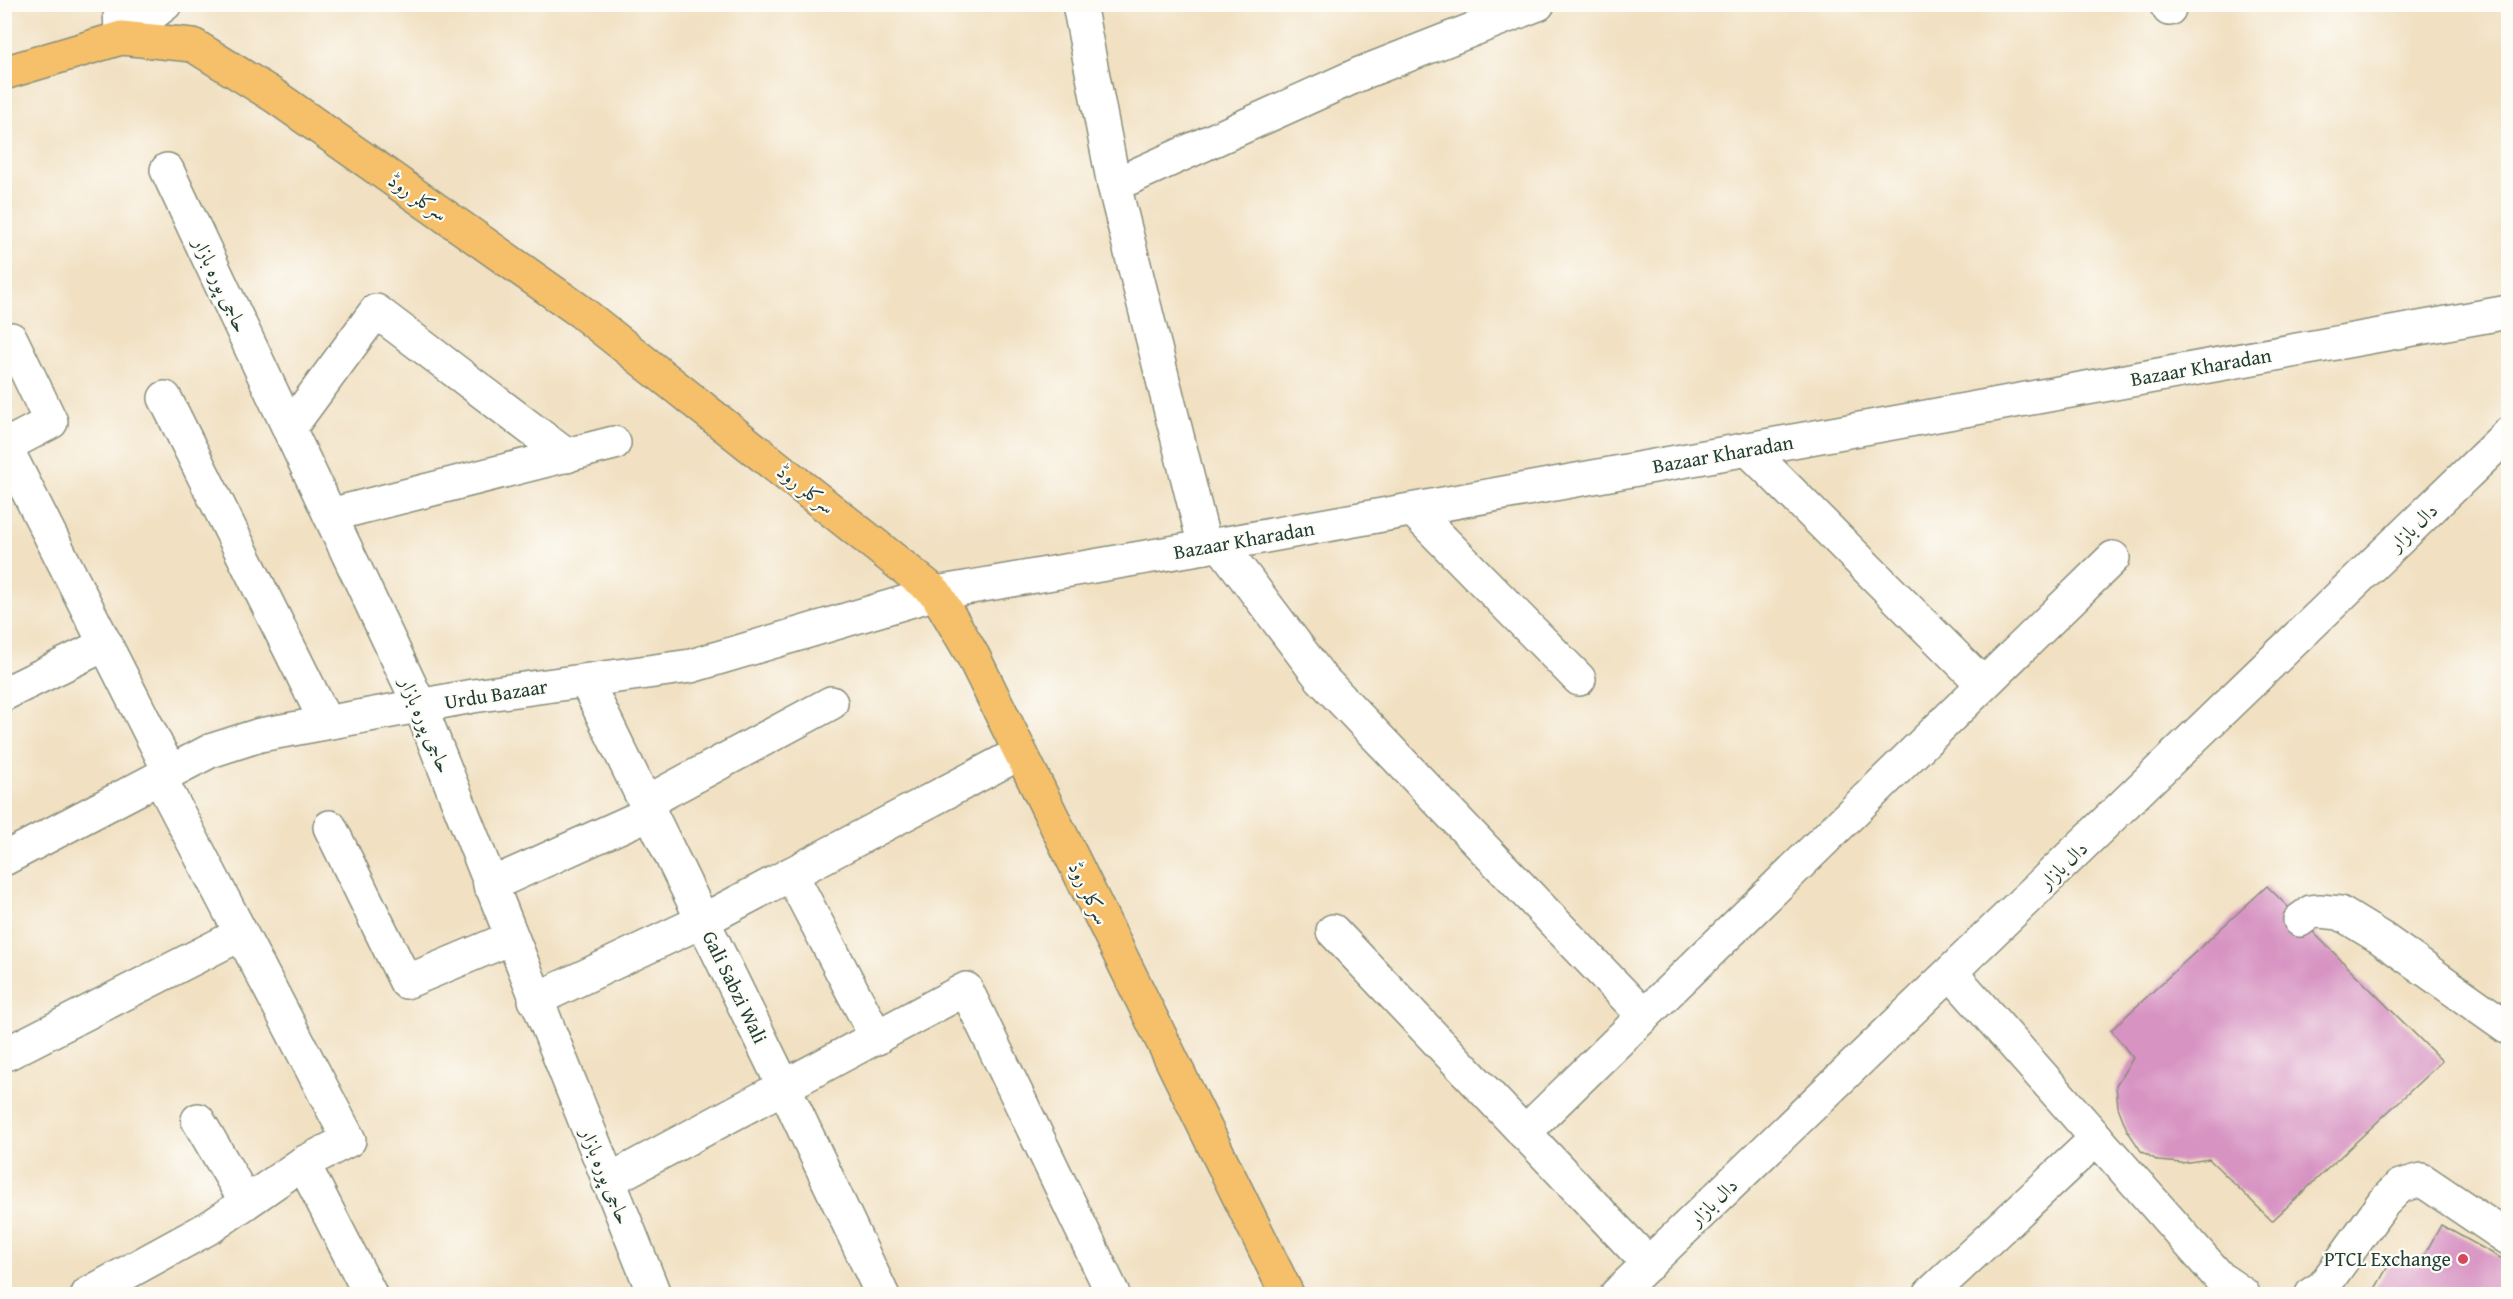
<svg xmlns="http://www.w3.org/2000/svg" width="2513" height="1299" font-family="'Gentium Book Plus',Amiri,serif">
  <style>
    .building { fill: #d793c2 }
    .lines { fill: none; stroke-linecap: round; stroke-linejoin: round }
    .minor-casing { stroke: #888e7a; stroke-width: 36 }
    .major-casing { stroke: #888e7a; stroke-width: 36 }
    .minor { stroke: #fff; stroke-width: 33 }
    .major { stroke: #f6c06b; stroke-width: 33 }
    .poi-dot { fill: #d1495b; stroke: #fdfcf7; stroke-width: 2 }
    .labels { text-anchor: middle; stroke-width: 4.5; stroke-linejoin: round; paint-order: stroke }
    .street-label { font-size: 20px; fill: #1f3d34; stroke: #fdfcf7 }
    .poi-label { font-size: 20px; fill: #1f3d34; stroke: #fdfcf7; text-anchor: end }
  </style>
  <rect width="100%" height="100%" fill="#fdfcf7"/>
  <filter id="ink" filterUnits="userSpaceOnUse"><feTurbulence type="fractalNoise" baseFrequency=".0167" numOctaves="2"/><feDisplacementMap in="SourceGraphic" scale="12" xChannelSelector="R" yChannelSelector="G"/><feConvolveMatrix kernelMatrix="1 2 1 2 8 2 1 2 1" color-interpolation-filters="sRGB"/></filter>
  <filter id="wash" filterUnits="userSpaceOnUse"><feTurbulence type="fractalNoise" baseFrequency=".008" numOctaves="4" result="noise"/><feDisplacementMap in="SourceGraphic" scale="24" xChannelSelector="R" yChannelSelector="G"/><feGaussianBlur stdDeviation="1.35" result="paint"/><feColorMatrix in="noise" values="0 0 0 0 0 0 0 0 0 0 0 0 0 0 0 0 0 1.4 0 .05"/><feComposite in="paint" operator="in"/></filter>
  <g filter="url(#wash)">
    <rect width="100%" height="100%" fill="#f1e0c1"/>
    <g id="blocks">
      <g class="building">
        <polygon points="2267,886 2442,1061 2272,1221 2209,1159 2182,1163 2158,1161 2141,1151 2127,1130 2118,1107 2116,1085 2133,1058 2111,1030"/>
        <polygon points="2441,1225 2508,1262 2508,1294 2372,1294 2394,1256 2417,1268"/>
      </g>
    </g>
  </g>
  <g filter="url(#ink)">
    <use href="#blocks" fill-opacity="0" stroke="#888e7a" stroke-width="1.5"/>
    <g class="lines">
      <defs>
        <g id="minor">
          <polyline points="120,4 121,38"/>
          <polyline points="1079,4 1114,185 1205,547"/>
          <polyline points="2166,4 2169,9"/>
          <polyline points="121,38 165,4"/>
          <polyline points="167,170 420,706 654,1294"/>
          <polyline points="1114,185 1362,73 1538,4"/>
          <polyline points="4,342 11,339 51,422 5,446 170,772"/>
          <polyline points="165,398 326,722"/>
          <polyline points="289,429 376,311 567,456"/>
          <polyline points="1748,449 1983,684"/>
          <polyline points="1413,510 1579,679"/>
          <polyline points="330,515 614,443"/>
          <polyline points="1220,544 1321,678 1644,1016"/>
          <polyline points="586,681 785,1089 882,1294"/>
          <polyline points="4,694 106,644"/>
          <polyline points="160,778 349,1140 303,1163 370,1294"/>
          <polyline points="645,803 831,703"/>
          <polyline points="330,827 406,982 511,938"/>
          <polyline points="4,859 210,751 260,735 473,696 691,666 936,593 1205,547 2508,312"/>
          <polyline points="791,874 877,1038"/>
          <polyline points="490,885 650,813"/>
          <polyline points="2300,920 2311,912 2320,911 2340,913 2381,938 2508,1028"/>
          <polyline points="1333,931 1649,1264"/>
          <polyline points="1951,973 2221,1279 2243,1294"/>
          <polyline points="535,1000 702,921 1020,753"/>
          <polyline points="4,1055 241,934"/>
          <polyline points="198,1120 246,1202"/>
          <polyline points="1524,1133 2113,558"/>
          <polyline points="608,1181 966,989 1113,1294"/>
          <polyline points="88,1294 212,1226 303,1163"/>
          <polyline points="1617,1294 2508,434"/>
          <polyline points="1930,1294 2097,1138"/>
          <polyline points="2312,1294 2323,1287 2383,1203 2400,1186 2422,1180 2508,1238"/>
        </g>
        <polyline id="major" points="4,73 121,38 193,45 276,97 580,311 936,593 973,656 1287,1294"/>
      </defs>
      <use href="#minor" class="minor-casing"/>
      <use href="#major" class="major-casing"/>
      <use href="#minor" class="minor"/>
      <use href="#major" class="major"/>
    </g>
  </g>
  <circle class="poi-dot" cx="2463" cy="1259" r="6"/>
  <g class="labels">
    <g class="street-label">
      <text transform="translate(418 197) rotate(35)" y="7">سرکلر روڈ</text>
      <text transform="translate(221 285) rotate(65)" y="7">حاجی پورہ بازار</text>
      <text transform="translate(2201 367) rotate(-10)" y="7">Bazaar Kharadan</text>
      <text transform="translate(1723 454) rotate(-10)" y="7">Bazaar Kharadan</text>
      <text transform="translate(806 489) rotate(38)" y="7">سرکلر روڈ</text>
      <text transform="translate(2413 527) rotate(-44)" y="7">دال بازار</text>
      <text transform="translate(1244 540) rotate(-10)" y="7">Bazaar Kharadan</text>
      <text transform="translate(496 694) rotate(-9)" y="7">Urdu Bazaar</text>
      <text transform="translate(426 725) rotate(67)" y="7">حاجی پورہ بازار</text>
      <text transform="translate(2063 865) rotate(-44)" y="7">دال بازار</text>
      <text transform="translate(1089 893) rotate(64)" y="7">سرکلر روڈ</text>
      <text transform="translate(735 987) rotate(64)" y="7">Gali Sabzi Wali</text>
      <text transform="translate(606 1176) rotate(68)" y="7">حاجی پورہ بازار</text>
      <text transform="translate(1713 1202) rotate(-44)" y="7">دال بازار</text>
    </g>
    <g class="poi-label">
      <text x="2451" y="1266">PTCL Exchange</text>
    </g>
  </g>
  <rect width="2513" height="1299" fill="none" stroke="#fdfcf7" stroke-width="24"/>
</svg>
